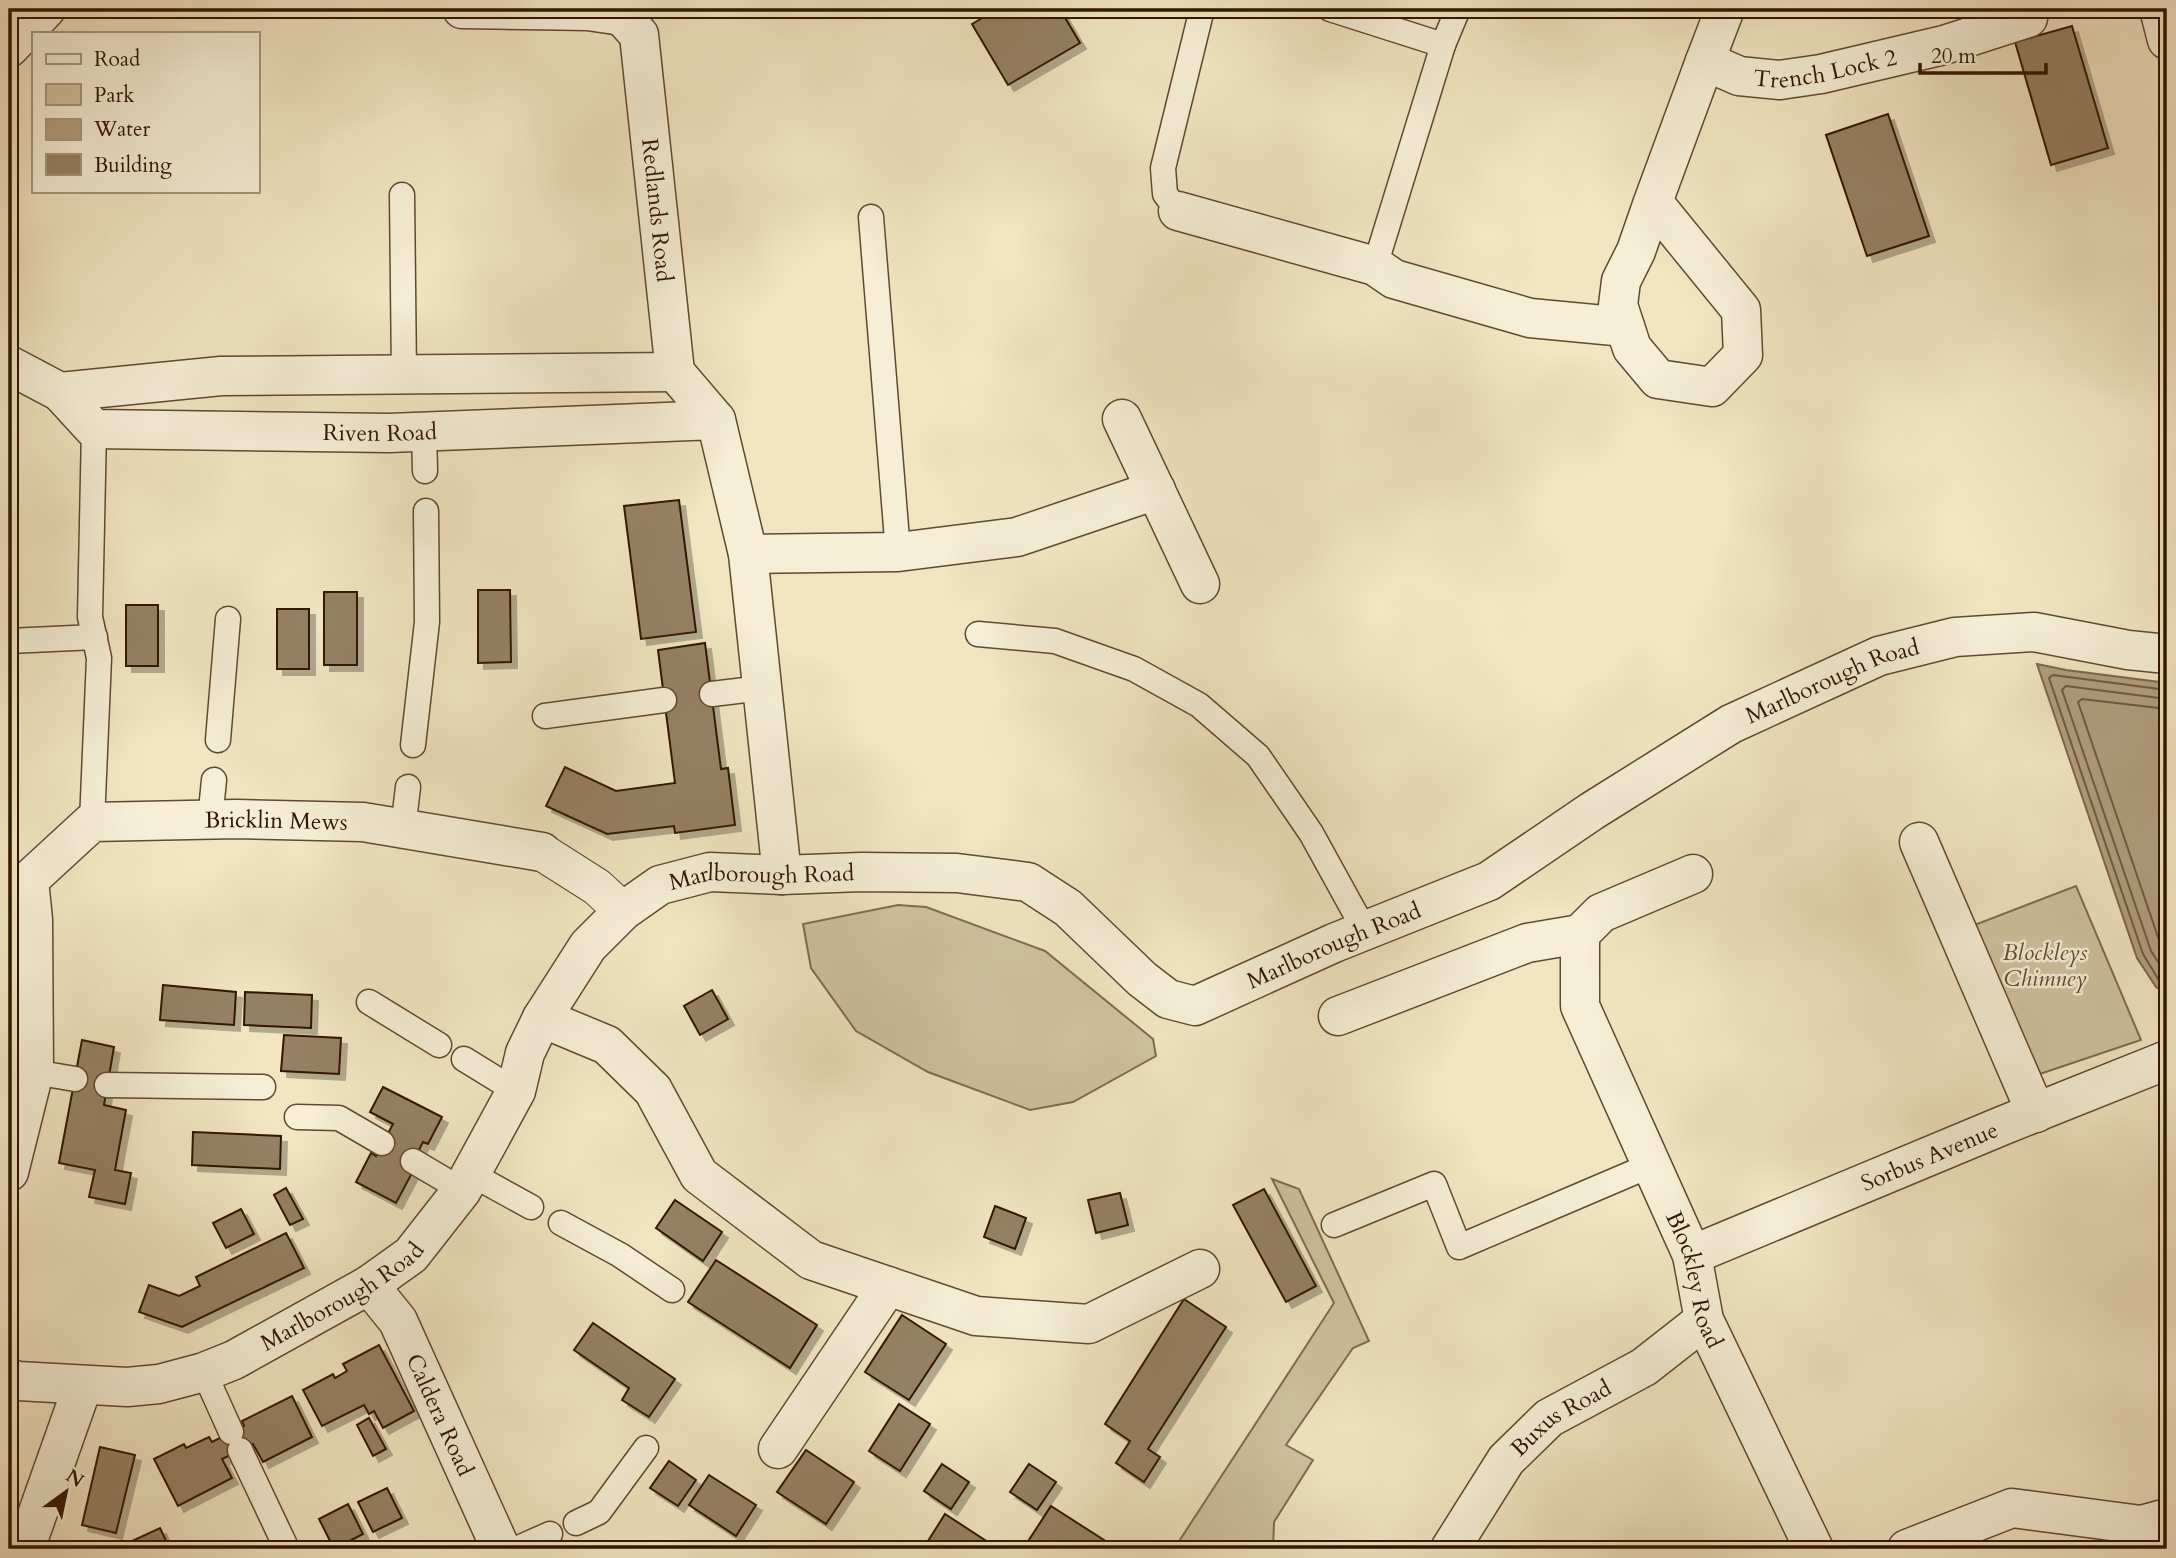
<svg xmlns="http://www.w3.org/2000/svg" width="2176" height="1558" font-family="Cardo,serif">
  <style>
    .green { fill: #d0c2a1; stroke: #806c50; stroke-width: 2 }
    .water { fill: #b09e80; stroke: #7d674d; stroke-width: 2 }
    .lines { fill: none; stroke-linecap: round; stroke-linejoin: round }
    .shore { stroke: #705a40; stroke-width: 2 }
    .building { fill: #958165; stroke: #311500; stroke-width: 2; filter: url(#shadow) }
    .service-casing { stroke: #614930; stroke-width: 27 }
    .pedestrian-casing { stroke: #614930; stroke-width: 39 }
    .minor-casing { stroke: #614930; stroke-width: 41 }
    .tertiary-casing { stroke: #614930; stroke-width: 41 }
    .service { stroke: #f6eed7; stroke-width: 24 }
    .pedestrian { stroke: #f6eed7; stroke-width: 37 }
    .minor { stroke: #f6eed7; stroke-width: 38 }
    .tertiary { stroke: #f6eed7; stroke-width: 38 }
    .labels { text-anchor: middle; stroke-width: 5; stroke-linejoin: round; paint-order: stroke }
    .street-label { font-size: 23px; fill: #311500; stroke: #f6eed7 }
    .park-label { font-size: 23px; font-style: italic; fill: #614930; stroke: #f6eed7 }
  </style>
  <defs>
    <filter id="shadow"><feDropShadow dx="6" dy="6" stdDeviation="0" flood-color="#0004"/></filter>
  </defs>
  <rect width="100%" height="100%" fill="#f1e5c2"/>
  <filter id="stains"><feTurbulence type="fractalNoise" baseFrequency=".00286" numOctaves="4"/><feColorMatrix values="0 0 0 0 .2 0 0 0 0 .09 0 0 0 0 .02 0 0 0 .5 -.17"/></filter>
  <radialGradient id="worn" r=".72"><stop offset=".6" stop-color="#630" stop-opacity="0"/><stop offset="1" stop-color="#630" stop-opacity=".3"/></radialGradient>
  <g class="green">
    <polygon points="2076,886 2141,1040 2031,1077 1964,929"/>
    <polygon points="898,905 926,907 1045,951 1153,1039 1156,1056 1073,1102 1030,1110 928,1072 856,1031 811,968 803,924"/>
    <polygon points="1272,1179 1299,1189 1369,1341 1353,1348 1286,1445 1313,1460 1274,1522 1273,1549 1174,1549 1334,1303"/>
  </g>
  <polygon class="water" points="2037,664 2066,670 2167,683 2167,994 2156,987 2137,958"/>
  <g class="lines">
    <g class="shore">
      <polyline points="2167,690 2053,675 2049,678 2143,954 2160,982 2167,986"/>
      <polyline points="2167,699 2066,686 2062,690 2151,951 2167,976"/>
      <polyline points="2167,709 2082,699 2078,702 2161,946 2167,957"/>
    </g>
  </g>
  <g class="building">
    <polygon points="998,9 1060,9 1080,43 1008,85 972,24"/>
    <polygon points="2072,26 2108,148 2051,165 2015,42"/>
    <polygon points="1888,114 1929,236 1867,256 1826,135"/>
    <polygon points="679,500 696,632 641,639 624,506"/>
    <polygon points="478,590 510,590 511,662 478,663"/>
    <rect x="324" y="592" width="33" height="73"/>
    <rect x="126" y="605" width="32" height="61"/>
    <rect x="277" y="609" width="32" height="60"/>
    <polygon points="705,643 721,769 728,768 735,825 675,833 674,826 607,834 546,806 565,767 616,791 675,783 658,650"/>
    <polygon points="163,985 236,992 234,1025 160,1020"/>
    <polygon points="712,990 728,1019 700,1035 684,1006"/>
    <polygon points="245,992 312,995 311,1028 244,1025"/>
    <polygon points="284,1035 341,1038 339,1074 281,1071"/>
    <polygon points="82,1040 114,1047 104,1105 126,1110 115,1170 131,1173 125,1204 89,1197 95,1170 59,1163"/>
    <polygon points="383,1087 442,1117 428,1144 423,1142 408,1172 412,1173 396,1203 356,1182 371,1153 376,1156 393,1124 370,1112"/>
    <polygon points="193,1132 281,1136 280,1169 192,1165"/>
    <polygon points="286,1188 303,1219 290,1225 274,1195"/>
    <polygon points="1264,1189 1316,1286 1286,1302 1233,1205"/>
    <polygon points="1120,1193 1128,1225 1096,1233 1088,1200"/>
    <polygon points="675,1200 722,1232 703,1261 656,1228"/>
    <polygon points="995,1206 1026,1218 1015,1249 984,1237"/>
    <polygon points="241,1209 254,1234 226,1248 213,1223"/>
    <polygon points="286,1233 304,1268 182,1327 139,1312 149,1285 179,1296 200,1286 196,1277"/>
    <polygon points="716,1260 817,1325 790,1368 688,1302"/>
    <polygon points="1184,1299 1226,1327 1148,1449 1160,1457 1144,1482 1116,1463 1130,1441 1105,1424"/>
    <polygon points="902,1315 946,1344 909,1400 865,1372"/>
    <polygon points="593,1323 675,1379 649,1417 622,1400 629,1388 574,1350"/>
    <polygon points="379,1345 414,1411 383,1428 374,1411 369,1414 364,1405 322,1426 303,1390 333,1374 335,1378 347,1371 343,1364"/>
    <polygon points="292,1396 312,1437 263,1462 253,1444 222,1459 232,1478 178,1506 154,1459 184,1444 186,1448 209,1437 212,1442 244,1426 242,1421"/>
    <polygon points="899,1404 930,1424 900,1471 869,1451"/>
    <polygon points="369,1418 386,1449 373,1456 357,1425"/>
    <polygon points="100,1447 135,1455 116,1533 82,1525"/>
    <polygon points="806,1450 854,1482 826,1524 777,1492"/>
    <polygon points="669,1461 696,1480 678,1506 650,1488"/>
    <polygon points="942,1464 969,1482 951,1509 924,1491"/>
    <polygon points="1029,1464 1056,1482 1037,1510 1010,1492"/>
    <polygon points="709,1475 756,1505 736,1536 689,1505"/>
    <polygon points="387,1488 402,1518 373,1532 358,1502"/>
    <polygon points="348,1504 363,1534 334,1549 319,1519"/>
    <polygon points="1051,1506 1118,1549 1030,1549 1025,1546"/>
    <polygon points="945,1514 988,1542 984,1549 923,1549"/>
    <polygon points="160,1528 170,1549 134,1549 130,1542"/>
  </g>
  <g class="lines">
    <defs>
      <g id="service">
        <polyline points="1330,9 1443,45 1375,266"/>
        <polyline points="1443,45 1458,9"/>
        <polyline points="402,195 404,375"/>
        <polyline points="1178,211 1165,194 1163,168 1202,9"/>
        <polyline points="871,217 898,552"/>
        <polyline points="424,432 425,471"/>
        <polyline points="978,634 1055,641 1134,669 1199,705 1258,756 1311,833 1365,931"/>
        <polyline points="9,641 95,637"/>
        <polyline points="712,694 762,688"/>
        <polyline points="545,716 664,700"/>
        <polyline points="218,740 228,619"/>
        <polyline points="413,745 427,622 426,511"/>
        <polyline points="210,820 214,780"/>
        <polyline points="92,822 99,658 90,617 94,429"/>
        <polyline points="403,829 408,787"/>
        <polyline points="369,1002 439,1045"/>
        <polyline points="464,1059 516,1091"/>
        <polyline points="34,1072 75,1079"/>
        <polyline points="107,1085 263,1087"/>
        <polyline points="297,1117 339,1118 382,1143"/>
        <polyline points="413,1161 462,1190"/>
        <polyline points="471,1174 531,1207"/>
        <polyline points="561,1223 620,1255 672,1290"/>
        <polyline points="1334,1225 1434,1184 1459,1247 1651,1165"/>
        <polyline points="204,1372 231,1432"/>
        <polyline points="240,1450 285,1545"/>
        <polyline points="576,1523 599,1512 646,1448"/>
        <polyline points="516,1549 550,1534"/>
      </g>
      <polyline id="pedestrian" points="542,852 597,887 623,911"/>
      <g id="minor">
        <path id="s1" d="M462,9L588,11L622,16L639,35L675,372L716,420L748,554L782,875"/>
        <path id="s2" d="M1725,9L1705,61L1739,76L1780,80L1821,74L1944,45L2028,18"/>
        <polyline points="9,48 46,9"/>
        <polyline points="1653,202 1636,251 1621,281 1618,305 1632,348 1658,379 1712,387 1743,355 1741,310 1653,202 1705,61"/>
        <polyline points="1178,211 1375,266 1394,279 1530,318 1625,327"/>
        <polyline points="9,365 60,392 221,376 675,372"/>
        <path id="s3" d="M60,392L94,429L389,433L716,420"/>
        <polyline points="1122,419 1200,584"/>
        <polyline points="748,554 898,552 1017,537 1156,490"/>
        <polyline points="1919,842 2036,1113"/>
        <path id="s4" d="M1693,874L1601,913L1580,934V1006L1692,1255L1704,1320L1814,1549"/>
        <polyline points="1338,1016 1527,943 1580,934"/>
        <polyline points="542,1018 607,1045 653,1090 699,1175 811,1260 976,1316 1089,1324 1200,1269"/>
        <path id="s5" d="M9,1172L34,1072L33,920L29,880L92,822L237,819L363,822L542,852"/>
        <path id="s6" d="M1692,1255L2004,1125L2167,1060"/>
        <path id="s7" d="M369,1285L398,1321L501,1549"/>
        <path id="s8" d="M9,1378L18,1381L127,1387L159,1384L204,1372L234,1360L369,1285L411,1255L462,1190L516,1091L525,1053L542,1018L588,946L623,911L660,885L710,872L782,875L861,872L957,873L1028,882L1068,908L1142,979L1168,999L1195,1006L1334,943L1489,881L1592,811L1731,724L1879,656L1955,637L2034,632L2128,650L2167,654"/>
        <polyline points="778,1449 888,1286"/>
        <polyline points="25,1549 83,1385"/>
        <path id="s9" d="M1450,1549L1506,1460L1549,1418L1644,1367L1704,1320"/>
        <polyline points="1907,1549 2012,1508 2141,1525 2167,1518"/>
      </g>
      <polyline id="tertiary" points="2159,9 2167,40"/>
    </defs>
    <use href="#service" class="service-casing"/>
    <use href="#pedestrian" class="pedestrian-casing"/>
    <use href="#minor" class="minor-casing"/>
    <use href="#tertiary" class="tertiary-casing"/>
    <use href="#service" class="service"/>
    <use href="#pedestrian" class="pedestrian"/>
    <use href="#minor" class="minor"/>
    <use href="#tertiary" class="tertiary"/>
  </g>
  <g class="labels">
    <g class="street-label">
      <text dy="8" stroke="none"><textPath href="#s2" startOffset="180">Trench Lock 2</textPath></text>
      <text dy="8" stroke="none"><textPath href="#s1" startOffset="362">Redlands Road</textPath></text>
      <text dy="8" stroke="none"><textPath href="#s3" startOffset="336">Riven Road</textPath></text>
      <text dy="8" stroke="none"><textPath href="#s8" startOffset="2189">Marlborough Road</textPath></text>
      <text dy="8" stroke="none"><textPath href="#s5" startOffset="565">Bricklin Mews</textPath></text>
      <text dy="8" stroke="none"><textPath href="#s8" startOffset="992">Marlborough Road</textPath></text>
      <text dy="8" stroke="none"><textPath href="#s8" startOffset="1622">Marlborough Road</textPath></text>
      <text dy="8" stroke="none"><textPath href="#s6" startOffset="257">Sorbus Avenue</textPath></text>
      <text dy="8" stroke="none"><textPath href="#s4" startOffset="499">Blockley Road</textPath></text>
      <text dy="8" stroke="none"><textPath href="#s8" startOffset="355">Marlborough Road</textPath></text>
      <text dy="8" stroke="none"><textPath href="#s7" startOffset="149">Caldera Road</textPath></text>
      <text dy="8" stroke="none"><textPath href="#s9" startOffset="175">Buxus Road</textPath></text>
    </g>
    <g class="park-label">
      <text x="2045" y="960">Blockleys<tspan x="2045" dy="26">Chimney</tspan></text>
    </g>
  </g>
  <rect width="2176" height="1558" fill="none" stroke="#f1e5c2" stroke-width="35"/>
  <rect x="10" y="10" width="2155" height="1537" fill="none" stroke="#311500" stroke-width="3.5"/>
  <rect x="18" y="18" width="2141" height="1523" fill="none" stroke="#311500" stroke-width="2"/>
  <rect x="32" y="32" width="228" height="161" fill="#f6eed7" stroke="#a79781" stroke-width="2"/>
  <rect x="46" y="54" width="35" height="10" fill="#f6eed7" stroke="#a79781" stroke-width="2"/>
  <text x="94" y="66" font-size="21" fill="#311500">Road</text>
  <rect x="46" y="84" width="35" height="21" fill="#d0c2a1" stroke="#a79781" stroke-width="2"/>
  <text x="94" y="102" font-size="21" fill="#311500">Park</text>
  <rect x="46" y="119" width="35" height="21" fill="#b09e80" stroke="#a79781" stroke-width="2"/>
  <text x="94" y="136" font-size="21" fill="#311500">Water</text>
  <rect x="46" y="154" width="35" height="21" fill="#958165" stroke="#a79781" stroke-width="2"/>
  <text x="94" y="172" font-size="21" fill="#311500">Building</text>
  <g transform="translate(66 1492) rotate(33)" stroke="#f6eed7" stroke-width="5" paint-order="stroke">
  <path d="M0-5L12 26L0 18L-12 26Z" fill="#311500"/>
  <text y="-10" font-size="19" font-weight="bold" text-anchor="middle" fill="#311500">N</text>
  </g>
  <path d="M1920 63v10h126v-10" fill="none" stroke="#311500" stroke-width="3.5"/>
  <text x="1931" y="63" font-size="21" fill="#311500" stroke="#f6eed7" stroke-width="5" paint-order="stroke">20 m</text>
  <rect width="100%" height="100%" filter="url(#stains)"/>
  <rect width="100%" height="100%" fill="url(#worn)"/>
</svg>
